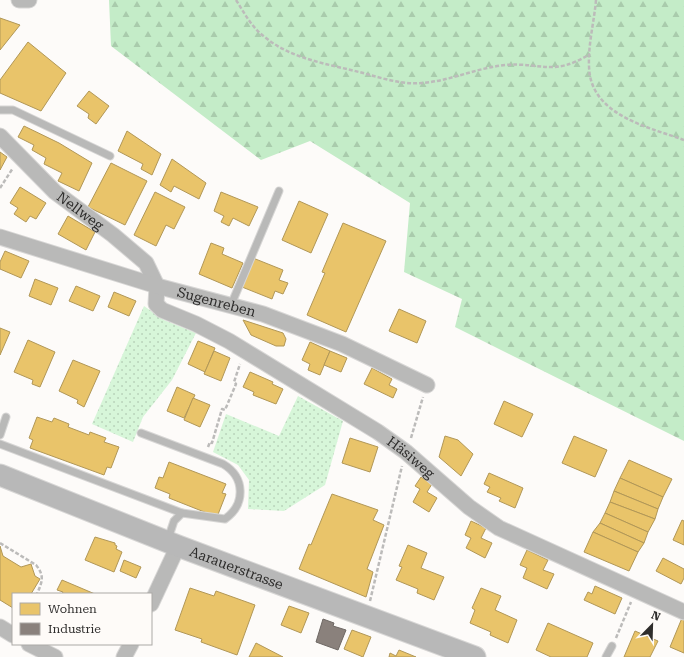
<svg xmlns="http://www.w3.org/2000/svg" width="684" height="657" font-family="'Roboto Serif',serif">
  <style>
    .grass { fill: url(#grass-dots) }
    .forest { fill: url(#forest-firs) }
    .homes { fill: #e9c46a; stroke: #b19757 }
    .industry { fill: #8a817c; stroke: #6e6864 }
    .lines { fill: none; stroke-linecap: round; stroke-linejoin: round }
    .service-casing { stroke: #d7d6d5; stroke-width: 9 }
    .minor-casing { stroke: #d7d6d5; stroke-width: 17 }
    .secondary-casing { stroke: #d7d6d5; stroke-width: 23 }
    .path { stroke: #bcbbba; stroke-width: 2.5; stroke-dasharray: 4 2; stroke-linecap: butt }
    .service { stroke: #b9b9b8; stroke-width: 7 }
    .minor { stroke: #b9b9b8; stroke-width: 15 }
    .secondary { stroke: #b8b8b8; stroke-width: 21 }
    .labels { text-anchor: middle; stroke-width: 4; stroke-linejoin: round; paint-order: stroke }
    .street-label { font-size: 14px; fill: #2e2d2c; stroke: #fefbf8 }
  </style>
  <defs>
    <pattern id="grass-dots" width="8" height="8" patternUnits="userSpaceOnUse"><rect width="8" height="8" fill="#d7f6d9"/><path d="M2 2h.1M6 6h.1" fill="none" stroke="#b9d3ba" stroke-width="1.8" stroke-linecap="round"/></pattern>
    <pattern id="forest-firs" width="22" height="20" patternUnits="userSpaceOnUse"><rect width="22" height="20" fill="#c4ecc8"/><path d="M5 1l3.5 6h-7zM16 11l3.5 6h-7z" fill="#a9cbac"/></pattern>
  </defs>
  <rect width="100%" height="100%" fill="#fdfbf9"/>
  <g class="grass">
    <polygon points="144,306 164,320 196,333 172,380 143,417 133,442 92,424"/>
    <polygon points="298,396 343,421 325,485 284,511 248,509 249,480 238,465 213,452 226,414 279,436"/>
  </g>
  <polygon class="forest" points="109,0 684,0 684,441 455,327 462,299 404,272 410,203 310,141 261,160 111,46"/>
  <g class="homes">
    <polygon points="0,18 20,25 0,50"/>
    <polygon points="28,42 66,73 41,111 0,93 0,80"/>
    <polygon points="89,91 109,106 96,124 88,118 89,114 77,106"/>
    <polygon points="24,126 59,143 92,163 79,191 58,181 62,173 44,164 46,158 32,150 34,145 18,137"/>
    <polygon points="127,131 161,154 152,175 141,169 143,164 118,151"/>
    <polygon points="0,152 7,157 0,170"/>
    <polygon points="172,159 206,183 199,199 174,186 171,192 160,185"/>
    <polygon points="111,163 147,181 125,225 88,207"/>
    <polygon points="20,187 46,203 36,219 30,216 26,222 14,214 18,208 10,203"/>
    <polygon points="155,192 185,207 174,229 166,225 156,246 134,235"/>
    <polygon points="221,192 258,207 249,226 233,218 229,226 221,222 224,216 214,211"/>
    <polygon points="299,201 328,214 311,253 282,240"/>
    <polygon points="68,216 95,232 86,250 58,234"/>
    <polygon points="343,223 386,241 346,332 307,315 325,273 322,272"/>
    <polygon points="211,243 224,248 222,254 243,263 232,288 199,274"/>
    <polygon points="5,251 29,261 21,278 0,269 0,262"/>
    <polygon points="253,258 283,270 279,280 288,283 283,294 275,291 272,299 242,287"/>
    <polygon points="35,279 58,288 51,305 29,296"/>
    <polygon points="76,286 100,296 93,311 69,301"/>
    <polygon points="114,292 136,301 129,316 108,307"/>
    <polygon points="399,309 426,321 417,343 389,331"/>
    <polygon points="243,320 283,333 286,339 284,346 276,346 251,335"/>
    <polygon points="0,328 10,332 0,355"/>
    <polygon points="28,340 55,352 40,387 32,384 33,380 14,372"/>
    <polygon points="198,341 215,348 205,372 188,364"/>
    <polygon points="310,342 330,351 320,375 308,370 310,364 302,360"/>
    <polygon points="214,351 230,358 221,381 204,374"/>
    <polygon points="330,351 347,358 341,372 324,365"/>
    <polygon points="73,360 100,371 84,407 77,403 78,400 59,391"/>
    <polygon points="372,368 392,379 389,385 397,389 393,398 364,384"/>
    <polygon points="250,372 273,382 272,384 283,389 276,404 253,395 254,392 243,387"/>
    <polygon points="177,387 195,395 184,418 167,411"/>
    <polygon points="193,398 210,405 200,427 184,420"/>
    <polygon points="504,401 533,414 522,437 494,424"/>
    <polygon points="37,417 52,422 54,418 69,424 68,427 89,435 90,432 106,438 104,442 119,447 111,468 107,467 104,475 30,448 33,440 29,438"/>
    <polygon points="445,436 458,440 473,454 461,476 439,457"/>
    <polygon points="574,436 607,450 595,477 562,463"/>
    <polygon points="350,438 378,447 370,472 342,463"/>
    <polygon points="629,460 672,479 663,497 620,478"/>
    <polygon points="169,462 226,484 222,493 226,494 217,517 169,498 170,494 155,488 159,477 163,478"/>
    <polygon points="489,473 523,488 515,508 499,501 501,498 487,492 490,487 484,484"/>
    <polygon points="421,477 432,484 427,492 437,498 429,512 413,502 420,489 415,486"/>
    <polygon points="620,478 663,497 658,509 614,491"/>
    <polygon points="614,491 658,509 655,519 610,502"/>
    <polygon points="332,494 378,510 373,520 384,525 367,569 373,572 366,597 299,569 309,544 311,545"/>
    <polygon points="610,502 655,519 648,532 605,513"/>
    <polygon points="605,513 648,532 644,543 600,523"/>
    <polygon points="682,520 684,521 684,545 673,540"/>
    <polygon points="471,521 486,528 481,538 492,543 485,558 466,548 471,538 465,535"/>
    <polygon points="600,523 644,543 638,552 593,532"/>
    <polygon points="593,532 638,552 629,571 584,552"/>
    <polygon points="95,537 115,543 115,545 117,546 116,549 122,552 114,572 85,560"/>
    <polygon points="408,545 427,553 421,568 444,577 434,600 417,593 418,589 396,580 402,567 399,566"/>
    <polygon points="0,546 3,556 21,567 31,564 35,576 40,579 31,594 13,594 13,608 0,600"/>
    <polygon points="527,550 548,560 543,570 554,574 547,589 523,578 527,568 520,565"/>
    <polygon points="663,558 684,569 684,578 681,584 656,571"/>
    <polygon points="124,560 141,567 136,578 120,571"/>
    <polygon points="62,580 95,594 62,594 63,592 57,590"/>
    <polygon points="595,586 622,598 615,614 584,600 588,592 592,594"/>
    <polygon points="190,588 214,596 216,591 255,605 237,655 201,642 202,639 175,630"/>
    <polygon points="481,588 501,596 495,610 517,620 508,643 490,635 491,632 470,623 475,610 472,608"/>
    <polygon points="289,606 309,613 301,633 281,625"/>
    <polygon points="682,618 684,619 684,653 670,647"/>
    <polygon points="548,623 593,643 587,657 551,657 536,650"/>
    <polygon points="352,630 371,637 363,657 344,649"/>
    <polygon points="635,631 658,641 650,657 624,657"/>
    <polygon points="256,643 283,657 249,657"/>
    <polygon points="399,650 416,657 389,657 390,653 396,656"/>
  </g>
  <polygon class="industry" points="323,619 334,623 333,626 346,630 338,650 316,642"/>
  <g class="lines">
    <defs>
      <g id="service">
        <polyline points="0,110 13,110 110,156"/>
        <polyline points="231,305 279,191"/>
        <path d="M141,433L223,464C245,477 246,504 225,519L182,513L174,521L168,539"/>
        <polyline points="0,435 6,417"/>
        <polyline points="0,444 182,513"/>
        <polyline points="606,657 612,646"/>
      </g>
      <g id="minor">
        <polyline points="19,0 29,0"/>
        <path id="s1" d="M0,136L55,192L113,235L146,263L157,286L156,304L162,310L196,324L229,341L378,432L406,452L469,507L499,528L684,612"/>
        <path id="s2" d="M0,237L157,286L263,314L342,344L427,385"/>
        <polyline points="151,604 178,546"/>
        <polyline points="0,627 13,635"/>
        <polyline points="29,644 55,657"/>
        <polyline points="124,657 131,644"/>
      </g>
      <g id="secondary">
        <path id="s3" d="M0,475L178,546L475,657"/>
      </g>
    </defs>
    <use href="#service" class="service-casing"/>
    <use href="#minor" class="minor-casing"/>
    <use href="#secondary" class="secondary-casing"/>
    <g class="path">
      <path d="M236,0C245,14 252,28 266,38C292,59 328,64 359,72C379,77 400,85 422,83C450,81 476,68 505,65C541,62 553,77 590,54"/>
      <path d="M596,0C594,24 586,52 590,76C598,117 651,128 684,140"/>
      <polyline points="0,188 13,168"/>
      <polyline points="411,438 423,397"/>
      <polyline points="208,447 210,442 212,443 222,409 225,410 236,384 234,382 240,364"/>
      <path d="M0,543L36,565C45,576 42,582 37,594"/>
      <polyline points="370,601 402,466"/>
      <polyline points="616,638 631,602"/>
    </g>
    <use href="#service" class="service"/>
    <use href="#minor" class="minor"/>
    <use href="#secondary" class="secondary"/>
  </g>
  <g class="labels">
    <g class="street-label">
      <text dy="5" stroke="none"><textPath href="#s1" startOffset="110">Nellweg</textPath></text>
      <text dy="5" stroke="none"><textPath href="#s2" startOffset="226">Sugenreben</textPath></text>
      <text dy="5" stroke="none"><textPath href="#s1" startOffset="536">Häsiweg</textPath></text>
      <text dy="5" stroke="none"><textPath href="#s3" startOffset="254">Aarauerstrasse</textPath></text>
    </g>
  </g>
  <rect x="12" y="593" width="140" height="52" fill="#fefbf8" stroke="#aba9a6"/>
  <rect x="20" y="603" width="20" height="12" fill="#e9c46a" stroke="#aba9a6"/>
  <text x="48" y="613" font-size="12" fill="#2e2d2c">Wohnen</text>
  <rect x="20" y="623" width="20" height="12" fill="#8a817c" stroke="#aba9a6"/>
  <text x="48" y="633" font-size="12" fill="#2e2d2c">Industrie</text>
  <g transform="translate(652 625) rotate(23)" stroke="#fefbf8" stroke-width="3" paint-order="stroke">
  <path d="M0-3L7 15L0 10L-7 15Z" fill="#2e2d2c"/>
  <text y="-6" font-size="11" font-weight="bold" text-anchor="middle" fill="#2e2d2c">N</text>
  </g>
</svg>
